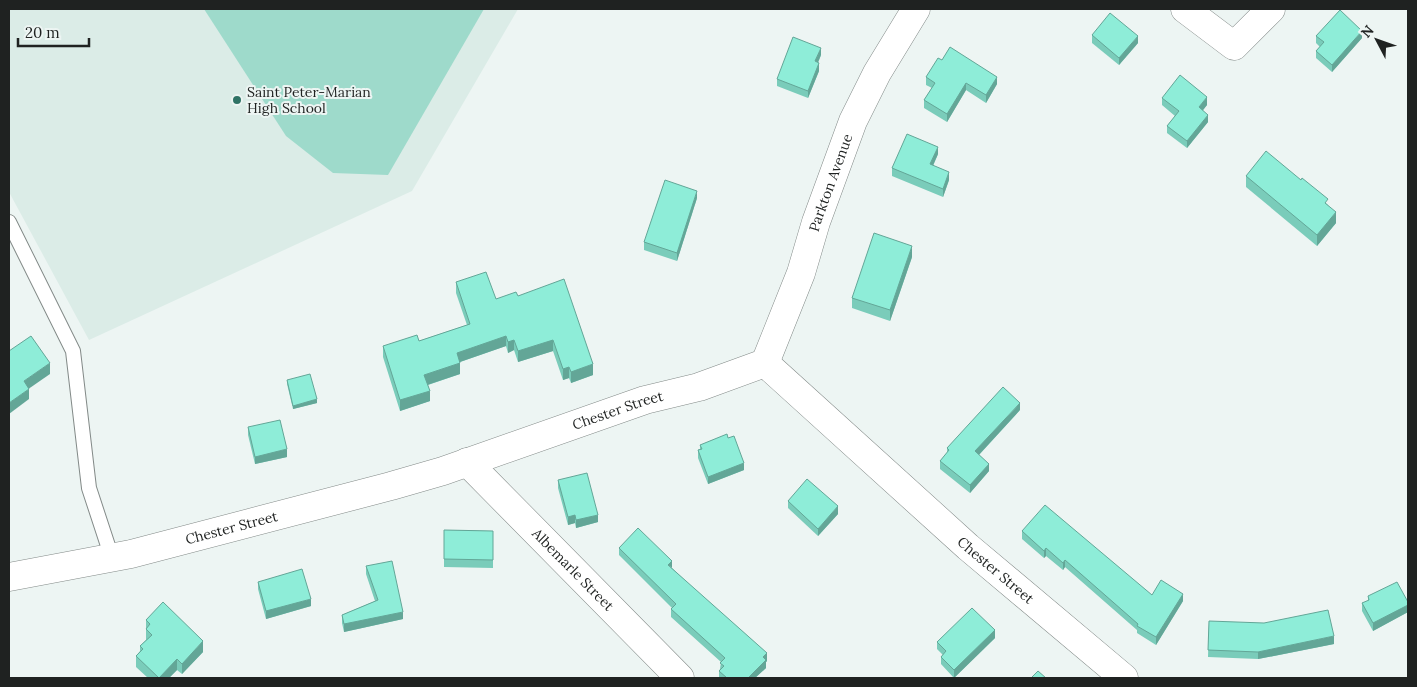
<svg xmlns="http://www.w3.org/2000/svg" width="1417" height="687" font-family="Lora,serif">
  <style>
    .built { fill: #dbece7 }
    .green { fill: #9edacb }
    .lines { fill: none; stroke-linecap: round; stroke-linejoin: round }
    .service-casing { stroke: #838a88; stroke-width: 16 }
    .minor-casing { stroke: #838a88; stroke-width: 29 }
    .service { stroke: #fff; stroke-width: 14 }
    .minor { stroke: #fff; stroke-width: 28 }
    .wall { fill: #7accba }
    .shaded-wall { fill: #63a697 }
    .building { fill: #8eedd8; stroke: #63a697 }
    .poi-dot { fill: #2f7365; stroke: #edf5f3; stroke-width: 2 }
    .labels { text-anchor: middle; stroke-width: 4; stroke-linejoin: round; paint-order: stroke }
    .poi-label { font-size: 14px; fill: #1f2221; stroke: #edf5f3; text-anchor: start }
    .street-label { font-size: 14px; fill: #1f2221; stroke: #edf5f3 }
  </style>
  <rect width="100%" height="100%" fill="#edf5f3"/>
  <polygon class="built" points="9,9 518,9 412,191 89,340 9,192"/>
  <polygon class="green" points="204,9 484,9 388,175 333,173 286,136"/>
  <g class="lines">
    <defs>
      <polyline id="service" points="9,222 73,351 89,488 112,558"/>
      <g id="minor">
        <polyline points="1185,9 1234,46 1271,9"/>
        <path id="s1" d="M765,363L968,547L1124,678"/>
        <path id="s2" d="M765,363L801,273L816,222L853,121L877,73L916,9"/>
        <path id="s3" d="M467,462L680,678"/>
        <path id="s4" d="M9,577L131,554L391,486L443,471L645,400L699,387L765,363"/>
      </g>
    </defs>
    <use href="#service" class="service-casing"/>
    <use href="#minor" class="minor-casing"/>
    <use href="#service" class="service"/>
    <use href="#minor" class="minor"/>
  </g>
  <g class="wall">
    <polygon points="1092,35 1138,43 1119,65 1092,43"/>
    <polygon points="1316,36 1362,38 1332,72 1316,58 1316,51 1320,47 1316,43"/>
    <polygon points="821,55 818,63 819,71 808,98 777,86 777,79"/>
    <polygon points="942,60 997,84 986,103 966,90 947,122 924,108 924,100 932,88 926,85 926,77"/>
    <polygon points="1162,98 1207,105 1203,110 1208,122 1187,148 1167,133 1167,126 1175,116 1162,105"/>
    <polygon points="938,154 933,166 949,180 943,197 892,176 892,168"/>
    <polygon points="1246,176 1301,180 1328,205 1336,223 1317,246 1246,187"/>
    <polygon points="697,198 677,261 644,250 644,242"/>
    <polygon points="912,257 890,321 852,308 852,298"/>
    <polygon points="456,282 496,299 518,296 593,375 571,383 569,378 563,380 553,351 518,362 514,350 508,353 506,346 460,362 460,374 428,385 430,401 400,411 383,357 383,346 419,341 467,325 456,293"/>
    <polygon points="287,380 317,403 293,409 287,384"/>
    <polygon points="1020,410 979,455 989,471 970,493 940,469 940,461 947,453 947,448"/>
    <polygon points="248,427 287,457 255,464 248,435"/>
    <polygon points="728,438 744,470 708,484 698,458 698,450 700,449 700,445"/>
    <polygon points="558,480 598,522 576,528 575,523 568,525 558,488"/>
    <polygon points="788,501 838,514 818,536 788,508"/>
    <polygon points="444,530 493,531 493,568 444,567"/>
    <polygon points="1022,531 1152,595 1183,601 1156,645 1137,633 1137,630 1065,567 1063,570 1046,556 1044,558 1022,539"/>
    <polygon points="619,548 672,568 767,661 766,662 766,668 755,678 719,678 719,671 720,669 721,662 671,617 671,609 672,608 619,555"/>
    <polygon points="366,566 403,619 344,632 342,623 342,615 375,601 366,574"/>
    <polygon points="258,582 311,606 266,619 258,589"/>
    <polygon points="1368,596 1408,602 1408,612 1373,631 1362,611 1362,603 1368,601"/>
    <polygon points="146,620 203,652 182,674 177,670 169,678 148,678 136,667 136,656 140,651 140,646 146,640"/>
    <polygon points="1209,621 1334,644 1258,659 1208,657"/>
    <polygon points="995,638 954,678 941,664 941,657 943,655 937,649 937,642"/>
  </g>
  <g class="shaded-wall">
    <polygon points="1362,31 1362,38 1332,72 1332,65"/>
    <polygon points="1138,36 1138,43 1119,65 1119,58"/>
    <polygon points="821,48 821,55 815,69 815,61"/>
    <polygon points="819,63 819,71 808,98 808,91"/>
    <polygon points="997,77 997,84 986,103 986,95"/>
    <polygon points="966,83 966,90 947,122 947,114"/>
    <polygon points="1207,97 1207,105 1199,115 1199,107"/>
    <polygon points="1208,115 1208,122 1187,148 1187,141"/>
    <polygon points="938,147 938,154 930,172 930,164"/>
    <polygon points="949,172 949,180 943,197 943,189"/>
    <polygon points="697,191 697,198 677,261 677,253"/>
    <polygon points="1336,212 1336,223 1317,246 1317,235"/>
    <polygon points="912,246 912,257 890,321 890,310"/>
    <polygon points="506,336 506,346 457,363 457,353"/>
    <polygon points="514,340 514,350 508,353 508,342"/>
    <polygon points="553,340 553,351 518,362 518,351"/>
    <polygon points="50,363 50,374 24,392 24,381"/>
    <polygon points="460,363 460,374 424,386 424,375"/>
    <polygon points="593,364 593,375 571,383 571,372"/>
    <polygon points="569,367 569,378 563,380 563,369"/>
    <polygon points="29,389 29,399 9,414 9,403"/>
    <polygon points="430,391 430,401 400,411 400,400"/>
    <polygon points="317,399 317,403 293,409 293,406"/>
    <polygon points="1020,403 1020,410 975,459 975,451"/>
    <polygon points="287,449 287,457 255,464 255,457"/>
    <polygon points="744,463 744,470 708,484 708,477"/>
    <polygon points="989,464 989,471 970,493 970,485"/>
    <polygon points="838,506 838,514 818,536 818,529"/>
    <polygon points="575,515 575,523 568,525 568,517"/>
    <polygon points="598,515 598,522 576,528 576,520"/>
    <polygon points="1046,548 1046,556 1044,558 1044,551"/>
    <polygon points="1065,560 1065,567 1063,570 1063,563"/>
    <polygon points="672,561 672,568 668,565"/>
    <polygon points="1183,594 1183,601 1156,645 1156,637"/>
    <polygon points="311,599 311,606 266,619 266,611"/>
    <polygon points="1408,605 1408,612 1373,631 1373,623"/>
    <polygon points="403,612 403,619 344,632 344,624"/>
    <polygon points="995,630 995,638 954,678 954,670"/>
    <polygon points="1334,636 1334,644 1258,659 1258,652"/>
    <polygon points="203,641 203,652 182,674 182,664"/>
    <polygon points="767,653 767,661 766,662 766,668 755,678 748,678 763,657"/>
    <polygon points="177,659 177,670 169,678 159,678"/>
  </g>
  <g class="building">
    <polygon points="1340,10 1362,31 1332,65 1316,51 1324,42 1316,36"/>
    <polygon points="1110,13 1138,36 1119,58 1092,35"/>
    <polygon points="793,37 821,48 815,61 819,63 808,91 777,79"/>
    <polygon points="950,47 997,77 986,95 966,83 947,114 924,100 935,83 926,77 938,58 942,60"/>
    <polygon points="1180,75 1207,97 1199,107 1208,115 1187,141 1167,126 1179,111 1162,98"/>
    <polygon points="907,134 938,147 930,164 949,172 943,189 892,168"/>
    <polygon points="1266,151 1301,180 1302,178 1328,199 1325,203 1336,212 1317,235 1246,176"/>
    <polygon points="665,180 697,191 677,253 644,242"/>
    <polygon points="874,233 912,246 890,310 852,298"/>
    <polygon points="486,272 496,299 516,292 518,296 564,279 593,364 571,372 569,367 563,369 553,340 518,351 514,340 508,342 506,336 457,353 460,363 424,375 430,391 400,400 383,346 417,335 419,341 470,324 456,282"/>
    <polygon points="31,336 50,363 24,381 29,389 9,403 9,351"/>
    <polygon points="310,374 317,399 293,406 287,380"/>
    <polygon points="1003,387 1020,403 975,451 989,464 970,485 940,461 949,450 947,448"/>
    <polygon points="280,420 287,449 255,457 248,427"/>
    <polygon points="727,434 728,438 734,436 744,463 708,477 698,450 702,449 700,445"/>
    <polygon points="587,473 598,515 576,520 575,515 568,517 558,480"/>
    <polygon points="807,479 838,506 818,529 788,501"/>
    <polygon points="1045,505 1152,595 1161,580 1183,594 1156,637 1137,626 1138,624 1065,560 1063,563 1046,548 1044,551 1022,531"/>
    <polygon points="638,528 672,561 668,565 767,653 763,657 766,660 748,678 727,678 719,671 724,666 720,663 725,658 671,609 676,604 619,548"/>
    <polygon points="444,530 493,531 493,560 444,559"/>
    <polygon points="392,561 403,612 344,624 342,615 378,600 366,566"/>
    <polygon points="302,569 311,599 266,611 258,582"/>
    <polygon points="1397,582 1408,602 1408,605 1373,623 1362,603 1369,600 1368,596"/>
    <polygon points="163,602 203,641 182,664 177,659 159,678 136,656 143,649 140,646 152,635 146,629 150,624 146,620"/>
    <polygon points="972,608 995,630 954,670 941,657 946,651 937,642"/>
    <polygon points="1328,610 1334,636 1258,652 1208,650 1209,621 1264,623"/>
    <polygon points="1038,671 1046,678 1031,678"/>
  </g>
  <circle class="poi-dot" cx="237" cy="100" r="5"/>
  <g class="labels">
    <g class="poi-label">
      <text x="247" y="97">Saint Peter-Marian<tspan x="247" dy="16">High School</tspan></text>
    </g>
    <g class="street-label">
      <text dy="5" stroke="none"><textPath href="#s2" startOffset="192">Parkton Avenue</textPath></text>
      <text dy="5" stroke="none"><textPath href="#s4" startOffset="632">Chester Street</textPath></text>
      <text dy="5" stroke="none"><textPath href="#s4" startOffset="228">Chester Street</textPath></text>
      <text dy="5" stroke="none"><textPath href="#s1" startOffset="310">Chester Street</textPath></text>
      <text dy="5" stroke="none"><textPath href="#s3" startOffset="151">Albemarle Street</textPath></text>
    </g>
  </g>
  <rect width="1417" height="687" fill="none" stroke="#1f2221" stroke-width="20"/>
  <g transform="translate(1377 40) rotate(311)" stroke="#edf5f3" stroke-width="4" paint-order="stroke">
  <path d="M0-4L9 19L0 12L-9 19Z" fill="#1f2221"/>
  <text y="-8" font-size="14" font-weight="bold" text-anchor="middle" fill="#1f2221">N</text>
  </g>
  <path d="M18 38v8h71v-8" fill="none" stroke="#1f2221" stroke-width="2.5"/>
  <text x="25" y="38" font-size="15" fill="#1f2221" stroke="#edf5f3" stroke-width="4" paint-order="stroke">20 m</text>
</svg>
